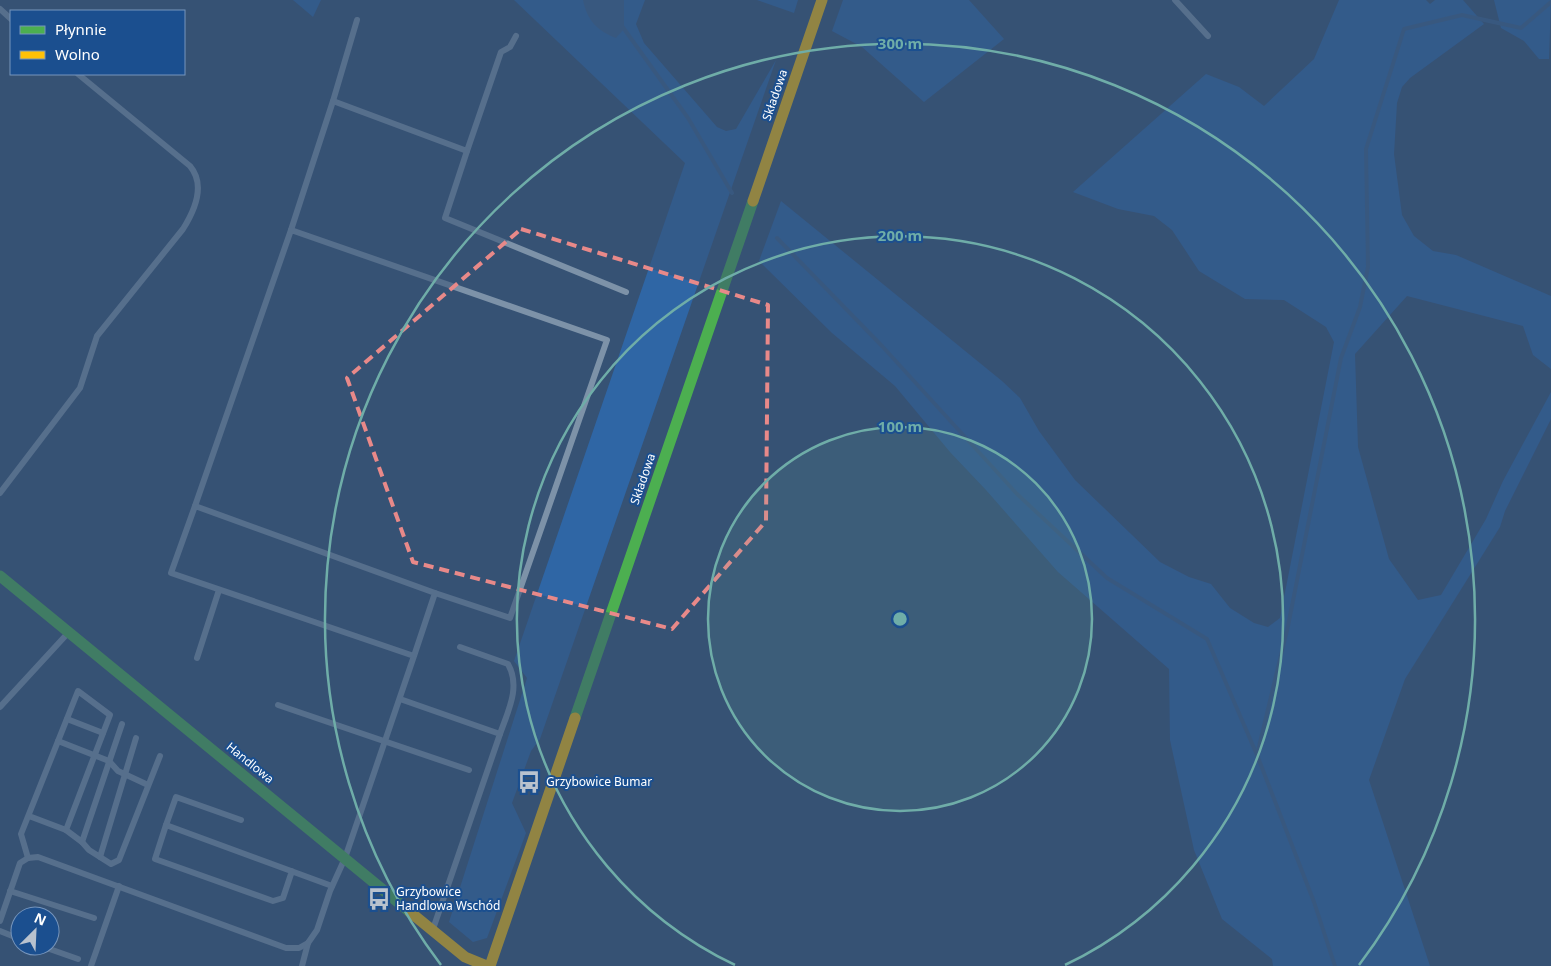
<svg xmlns="http://www.w3.org/2000/svg" width="1551" height="966" font-family="'Noto Sans',sans-serif">
  <style>
    .green { fill: #2f66a5 }
    .water { fill: #3b618d }
    .lines { fill: none; stroke-linecap: round; stroke-linejoin: round }
    .stream { stroke: #3b618d; stroke-width: 4 }
    .lane { stroke: #7d92a8; stroke-width: 6 }
    .fast { stroke: #4caf50; stroke-width: 11 }
    .slow { stroke: #ffc107; stroke-width: 11 }
    .marked { fill: none; stroke: #e88989; stroke-width: 4; stroke-dasharray: 10 6; stroke-linejoin: round }
    .ring { fill: none; stroke: #6fada8; stroke-width: 2.5 }
    .labels { text-anchor: middle; stroke-width: 4; stroke-linejoin: round; paint-order: stroke }
    .street-label { font-size: 12px; fill: #fff; stroke: #1b4f8f }
    .poi-label { font-size: 12px; fill: #fff; stroke: #1b4f8f; text-anchor: start }
    .centre { fill: #6fada8; stroke: #1b4f8f; stroke-width: 2.5 }
    .ring-label { font-size: 15px; text-anchor: middle; font-weight: bold; fill: #6fada8; stroke: #1b4f8f; stroke-width: 4; stroke-linejoin: round; paint-order: stroke }
  </style>
  <rect width="100%" height="100%" fill="#365274"/>
  <g class="green">
    <polygon points="293,0 321,0 313,17"/>
    <polygon points="514,0 645,0 636,24 644,43 717,127 726,131 736,129 776,60 540,739 531,751 512,803 526,833 487,938 473,942 449,922 527,678 514,661 685,163"/>
    <polygon points="757,0 798,0 794,13"/>
    <polygon points="843,0 969,0 1004,39 924,102 862,47 832,31"/>
    <polygon points="1339,0 1426,0 1430,4 1435,0 1463,0 1484,24 1410,78 1402,87 1397,103 1394,154 1402,215 1414,236 1433,251 1456,255 1551,296 1551,369 1533,355 1523,326 1407,296 1355,354 1358,447 1389,559 1418,600 1441,595 1486,519 1503,481 1551,392 1551,419 1505,511 1500,527 1405,679 1369,780 1430,966 1273,966 1272,959 1222,919 1194,850 1170,740 1169,669 1058,572 986,490 950,452 895,386 832,333 759,261 781,201 1002,381 1020,398 1039,431 1075,480 1160,562 1189,577 1211,584 1230,608 1254,623 1268,627 1280,618 1334,342 1326,327 1284,300 1245,299 1199,271 1172,230 1154,216 1118,209 1073,192 1206,74 1239,87 1264,106 1314,59"/>
    <polygon points="1494,0 1551,0 1549,59 1539,59 1524,41 1501,28"/>
  </g>
  <path class="water" d="M583,0H624V29L616,38C597,31 587,20 583,0Z"/>
  <g class="lines">
    <g class="stream">
      <polyline points="622,26 688,118 732,193"/>
      <polyline points="777,238 882,346 1017,494 1107,578 1207,639 1257,755"/>
      <polyline points="1335,966 1314,902 1257,755 1288,626 1341,358 1360,307 1368,267 1366,149 1404,29 1462,15 1521,28 1551,2"/>
    </g>
    <g class="lane">
      <polyline points="1175,0 1208,36"/>
      <polyline points="0,9 11,19"/>
      <polyline points="333,101 467,151 501,52 510,47 516,36"/>
      <polyline points="467,151 445,218 626,292"/>
      <polyline points="291,230 333,101 357,20"/>
      <path d="M0,493L80,388L97,336L183,229C195,210 206,185 190,166L78,74"/>
      <polyline points="195,506 291,230 607,340 510,618 435,593"/>
      <path d="M460,647L508,664C521,687 508,711 500,734"/>
      <polyline points="197,658 219,590"/>
      <polyline points="400,699 500,734 433,929"/>
      <polyline points="278,705 469,770"/>
      <polyline points="0,707 68,633"/>
      <polyline points="67,719 103,733"/>
      <polyline points="58,741 109,761 118,771 148,785"/>
      <polyline points="166,825 176,797 241,820"/>
      <polyline points="66,830 82,842 122,724"/>
      <polyline points="82,842 89,850 100,857 136,738"/>
      <polyline points="100,857 111,864 119,860 160,756"/>
      <polyline points="28,858 21,834 78,691 110,715 66,830 29,816"/>
      <polyline points="292,871 283,898 273,901 155,859 166,825 332,886"/>
      <polyline points="10,891 94,918"/>
      <polyline points="0,921 20,863 28,858 38,857 286,948 299,948 308,943 317,930 330,891 345,858 414,656 171,573 195,506 435,593 414,656"/>
      <polyline points="0,931 20,939"/>
      <polyline points="41,946 78,959"/>
      <polyline points="91,966 119,886"/>
      <polyline points="302,966 308,943"/>
    </g>
    <g class="fast">
      <polyline points="0,576 410,912"/>
      <polyline points="575,718 753,201"/>
    </g>
    <g class="slow">
      <polyline points="753,201 822,0"/>
      <polyline points="410,912 465,957 487,966"/>
      <polyline points="490,966 575,718"/>
    </g>
  </g>
  <path d="M0 0H1551V966H0ZM521,229L768,305L766,521L672,629L413,562L347,378Z" fill="#365274" fill-opacity=".55" fill-rule="evenodd"/>
  <path class="marked" d="M521,229L768,305L766,521L672,629L413,562L347,378Z"/>
  <circle cx="900" cy="619" r="192" fill="#6fada8" fill-opacity=".12"/>
  <g class="ring">
    <circle cx="900" cy="619" r="192"/>
    <path d="M735 965A383 383 0 1 1 1065 965"/>
    <path d="M441 965A575 575 0 1 1 1359 965"/>
  </g>
  <defs>
    <symbol id="bus-bare" viewBox="-9 -9 18 18"><path d="M-5-6H5V4H4V6H2V4H-2V6H-4V4H-5ZM-3.5-4V0h7V-4ZM-3.5 1.2v1.5H-2V1.2ZM2 1.2v1.5H3.5V1.2Z" fill="#b9c2ce" stroke="#1b4f8f" stroke-width="2.5" paint-order="stroke"/></symbol>
  </defs>
  <g fill-rule="evenodd">
    <use href="#bus-bare" x="513" y="766" width="32" height="32"/>
    <use href="#bus-bare" x="363" y="883" width="32" height="32"/>
  </g>
  <g class="labels">
    <g class="street-label">
      <text transform="translate(775 95) rotate(-71)" y="4">Składowa</text>
      <text transform="translate(643 479) rotate(-71)" y="4">Składowa</text>
      <text transform="translate(250 763) rotate(39)" y="4">Handlowa</text>
    </g>
    <g class="poi-label">
      <text x="546" y="786">Grzybowice Bumar</text>
      <text x="396" y="896">Grzybowice<tspan x="396" dy="14">Handlowa Wschód</tspan></text>
    </g>
  </g>
  <circle cx="900" cy="619" r="8" class="centre"/>
  <g class="ring-label">
    <text x="900" y="49">300 m</text>
    <text x="900" y="241">200 m</text>
    <text x="900" y="432">100 m</text>
  </g>
  <rect x="10" y="10" width="175" height="65" fill="#1b4f8f" stroke="#7695bc"/>
  <rect x="20" y="26" width="25" height="8" fill="#4caf50" stroke="#7695bc"/>
  <text x="55" y="35" font-size="15" fill="#ffffff">Płynnie</text>
  <rect x="20" y="51" width="25" height="8" fill="#ffc107" stroke="#7695bc"/>
  <text x="55" y="60" font-size="15" fill="#ffffff">Wolno</text>
  <g transform="translate(35 931) rotate(24)"><circle r="24" fill="#1b4f8f" stroke="#7695bc"/>
  <path d="M0-4L9 19L0 12L-9 19Z" fill="#b9c2ce"/>
  <text y="-8" font-size="14" font-weight="bold" text-anchor="middle" fill="#ffffff">N</text>
  </g>
</svg>
